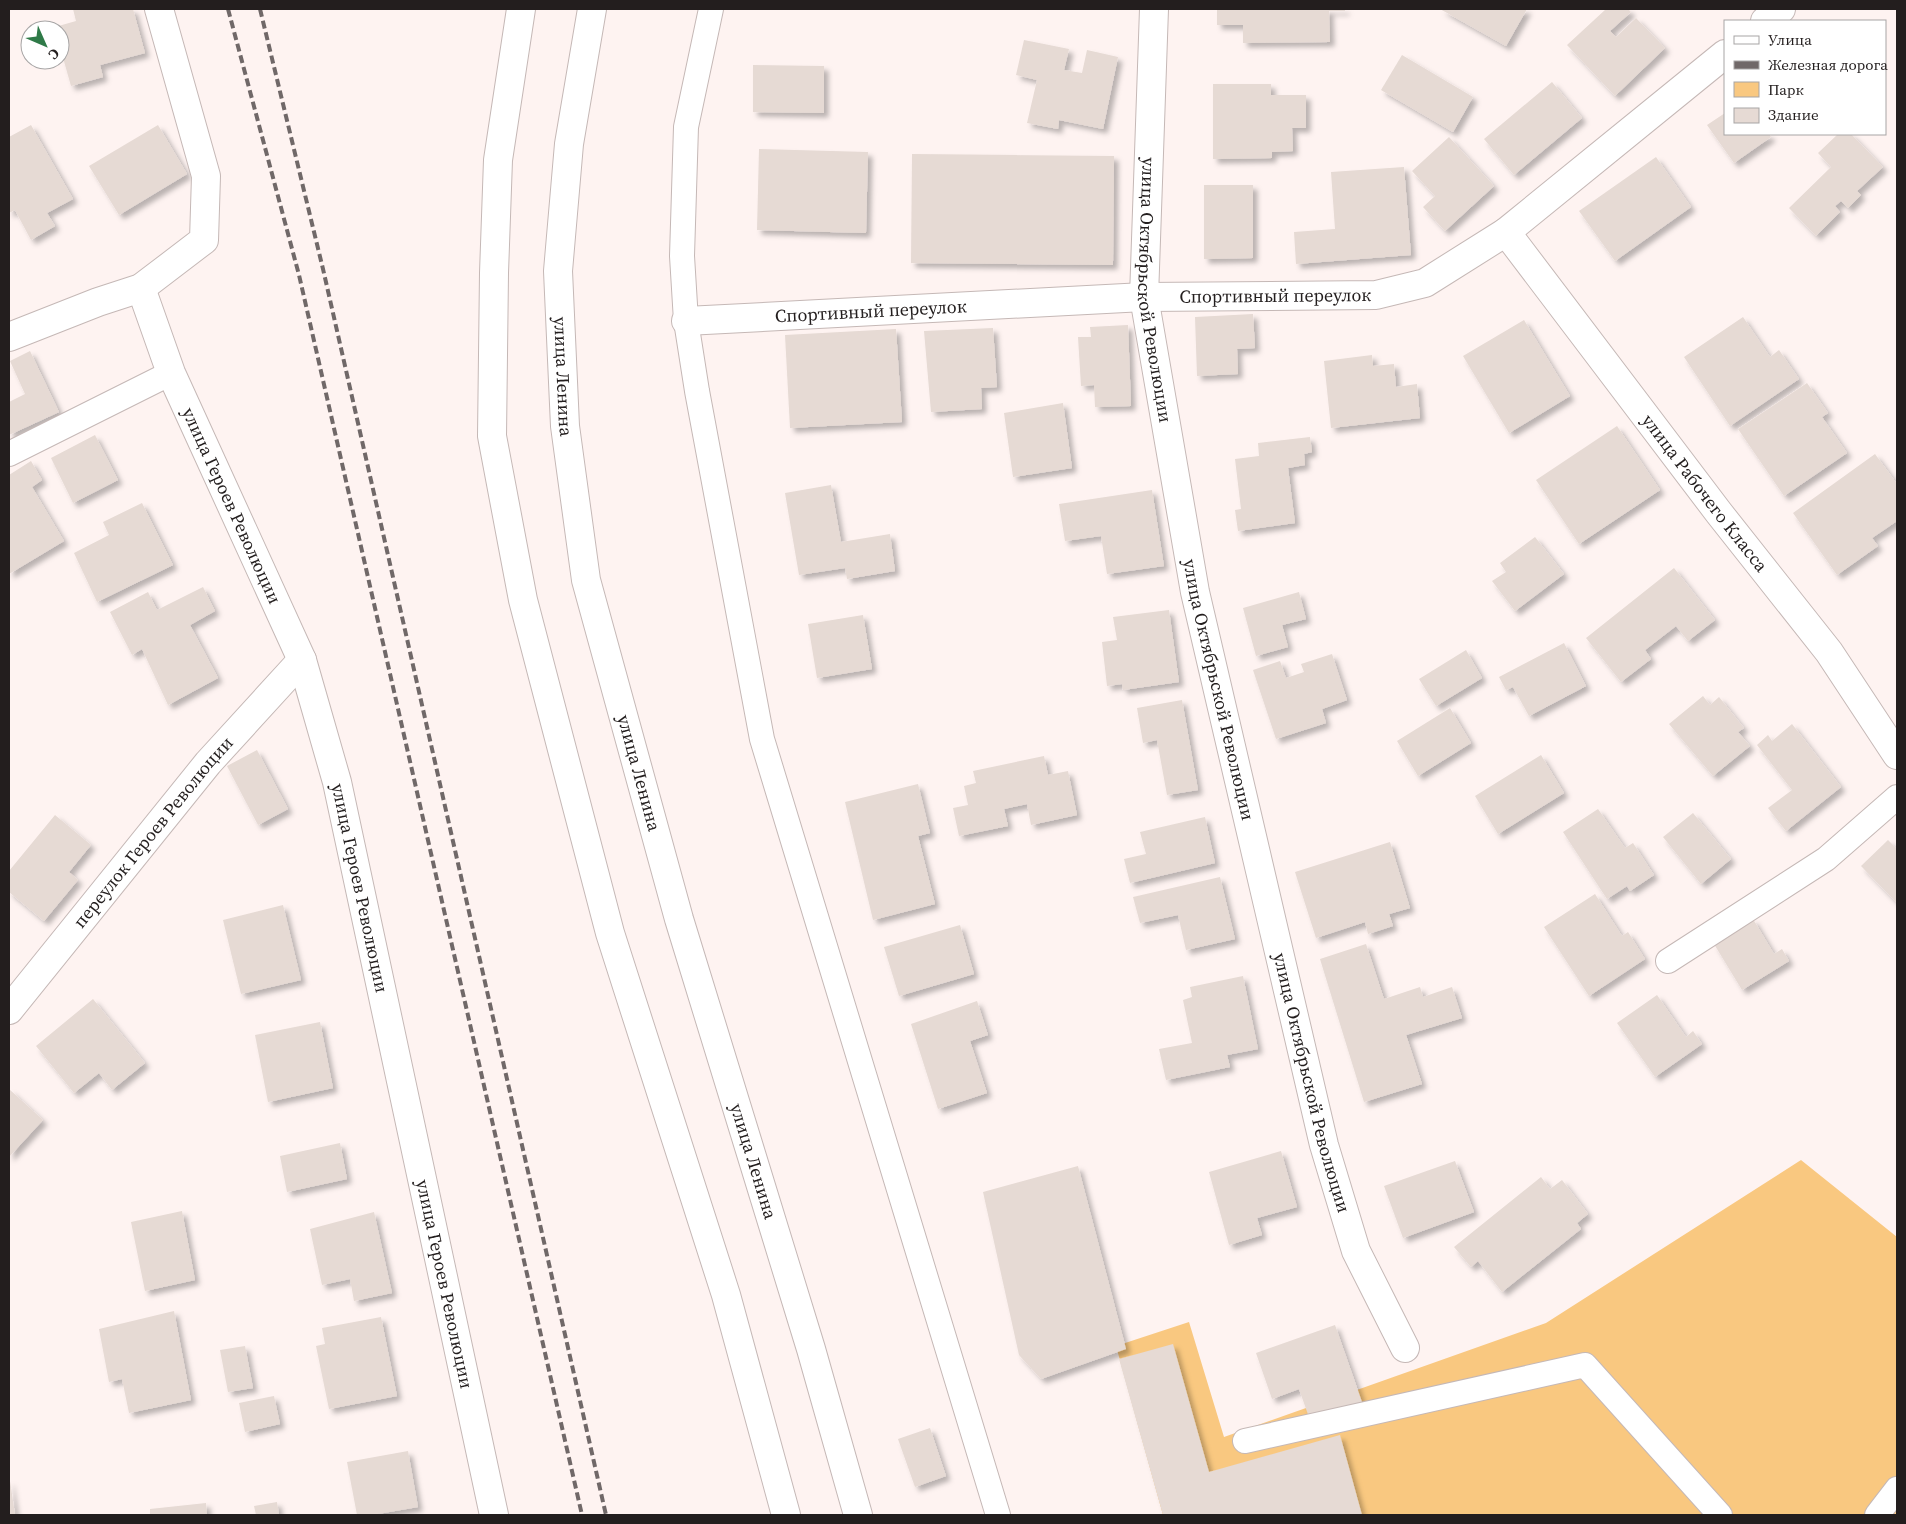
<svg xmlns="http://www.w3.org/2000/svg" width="1906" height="1524" font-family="'Source Serif 4',serif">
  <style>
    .green { fill: #f9c880 }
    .building { fill: #e6dad4; filter: url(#shadow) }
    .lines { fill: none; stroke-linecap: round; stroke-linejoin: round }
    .lane-casing { stroke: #c5b8b6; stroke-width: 26 }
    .street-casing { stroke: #c5b8b6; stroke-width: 30 }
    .primary-casing { stroke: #c5b8b6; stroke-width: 30 }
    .lane { stroke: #fff; stroke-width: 24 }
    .street { stroke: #fff; stroke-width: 28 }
    .primary { stroke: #fff; stroke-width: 28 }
    .rail { stroke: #706868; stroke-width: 4; stroke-dasharray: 8 4; stroke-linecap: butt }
    .labels { text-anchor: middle; stroke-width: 5; stroke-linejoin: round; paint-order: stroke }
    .street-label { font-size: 18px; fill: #231e1e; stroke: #fff }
  </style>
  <defs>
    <filter id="shadow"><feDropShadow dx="4.5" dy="4.5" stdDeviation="2.5" flood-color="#0004"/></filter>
  </defs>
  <rect width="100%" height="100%" fill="#fef3f1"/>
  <polygon class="green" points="1801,1160 1897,1237 1897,1515 1163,1515 1116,1346 1189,1322 1224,1437 1546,1323"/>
  <g class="building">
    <polygon points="73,9 133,9 145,53 100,65 103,77 71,86 60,47 60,30 55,30 55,27 76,21"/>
    <polygon points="1217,9 1345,9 1345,11 1329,11 1330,42 1243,43 1243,25 1217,25"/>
    <polygon points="1440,9 1527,9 1506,46"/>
    <polygon points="1606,9 1628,9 1631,12 1610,31 1616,37 1636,18 1665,48 1615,96 1567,45"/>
    <polygon points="1024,40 1069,49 1064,70 1082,73 1087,50 1118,57 1103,129 1059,120 1058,129 1027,123 1037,80 1016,75"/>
    <polygon points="1402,55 1473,97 1453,132 1381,90"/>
    <polygon points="753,65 824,66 824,113 753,112"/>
    <polygon points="1552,82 1582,118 1514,175 1484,139"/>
    <polygon points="1213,84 1271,84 1271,95 1306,95 1306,128 1292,128 1293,151 1272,152 1272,158 1213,159"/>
    <polygon points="1725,113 1725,134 1769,134 1771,137 1734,163 1707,125"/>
    <polygon points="31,125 73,199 47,213 55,226 31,240 15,210 9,213 9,137"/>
    <polygon points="158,125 187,174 119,215 89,166"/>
    <polygon points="1838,134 1851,134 1883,167 1857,191 1861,195 1848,208 1841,201 1835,206 1840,212 1816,236 1789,208 1831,167 1818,153"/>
    <polygon points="1449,137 1494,186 1445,231 1423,207 1435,196 1412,171"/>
    <polygon points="759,149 868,152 866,233 757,230"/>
    <polygon points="912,154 1114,156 1113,265 911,263"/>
    <polygon points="1656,157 1691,207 1615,261 1579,211"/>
    <polygon points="1404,167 1411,255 1296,264 1294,232 1335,229 1331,172"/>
    <polygon points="1204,185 1253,185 1253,258 1204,259"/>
    <polygon points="1253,314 1255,348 1237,349 1238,374 1197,376 1195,317"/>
    <polygon points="1743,317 1770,357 1779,350 1799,379 1730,426 1684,357"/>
    <polygon points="1524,320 1570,396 1509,433 1463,356"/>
    <polygon points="1128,325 1131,406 1095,407 1094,385 1081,386 1078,337 1091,337 1090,327"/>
    <polygon points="993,328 997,387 981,388 982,409 931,412 924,331"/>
    <polygon points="896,329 902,422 790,428 785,335"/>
    <polygon points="30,351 59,412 9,435 9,402 25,394 10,361"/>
    <polygon points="1372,355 1373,366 1394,364 1396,387 1417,384 1420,418 1331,428 1324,361"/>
    <polygon points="1807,383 1828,413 1822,417 1847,453 1784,496 1738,429"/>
    <polygon points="1063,403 1072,468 1013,477 1004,413"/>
    <polygon points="1617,426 1660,490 1579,544 1536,480"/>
    <polygon points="95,435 118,480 73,503 51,458"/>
    <polygon points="1310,437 1312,452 1304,454 1305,465 1288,468 1295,523 1238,531 1235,510 1241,509 1235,459 1259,456 1258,443"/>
    <polygon points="1875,454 1897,484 1897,521 1872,538 1878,546 1837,575 1793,513"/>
    <polygon points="31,461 42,480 32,487 64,541 9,574 9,475"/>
    <polygon points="831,485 841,542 890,534 895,571 847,579 845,568 799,575 785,493"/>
    <polygon points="1152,490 1164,566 1107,574 1101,536 1065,541 1059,504"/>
    <polygon points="142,503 173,565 97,602 74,553 109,535 103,522"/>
    <polygon points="1535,537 1564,574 1515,611 1492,581 1506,572 1500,563"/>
    <polygon points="1674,568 1715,620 1688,641 1676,626 1645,650 1651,659 1621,682 1586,638"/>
    <polygon points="203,587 215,611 190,625 218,678 168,705 142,649 132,655 110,612 148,592 157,610"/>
    <polygon points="1299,592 1306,619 1282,625 1288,647 1256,656 1243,608"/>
    <polygon points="1169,610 1179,682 1123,690 1122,684 1107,686 1102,642 1117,640 1113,617"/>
    <polygon points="863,615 872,669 817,678 808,624"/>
    <polygon points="1564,643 1586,686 1529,716 1513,687 1506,690 1499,677"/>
    <polygon points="1466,650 1482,678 1436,706 1419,679"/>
    <polygon points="1332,654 1347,700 1322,709 1326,723 1276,739 1253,670 1280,661 1286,678 1304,672 1301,664"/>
    <polygon points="1703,696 1710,705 1719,697 1744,728 1738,732 1750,746 1713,776 1669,724"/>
    <polygon points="1182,700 1198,790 1167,795 1157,740 1143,743 1137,708"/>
    <polygon points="1450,708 1471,743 1418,776 1397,741"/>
    <polygon points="1792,724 1841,787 1786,831 1768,808 1792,790 1757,745 1768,735 1772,741"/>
    <polygon points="257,750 288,809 258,825 227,766"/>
    <polygon points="1541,755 1564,793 1498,834 1475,796"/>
    <polygon points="1044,756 1048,775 1068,771 1077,815 1031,825 1027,804 1004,809 1008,826 959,836 953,808 968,805 964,786 976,783 973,771"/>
    <polygon points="918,784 930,833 918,836 935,904 873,920 845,802"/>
    <polygon points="1598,809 1625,848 1633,843 1654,875 1630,891 1627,886 1607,899 1563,832"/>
    <polygon points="1693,813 1731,859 1701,884 1663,837"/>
    <polygon points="55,815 91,845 69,872 78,880 44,921 9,892 9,871"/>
    <polygon points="1205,817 1215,863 1130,883 1124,859 1146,854 1140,832"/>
    <polygon points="1888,840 1897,849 1897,903 1861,866"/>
    <polygon points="1390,842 1410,908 1389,914 1393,926 1368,934 1365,922 1316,938 1295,872"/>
    <polygon points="1220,877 1235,939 1186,950 1178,915 1140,923 1133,897"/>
    <polygon points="1595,894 1622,936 1628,932 1645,959 1589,996 1544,927"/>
    <polygon points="283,905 301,980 241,994 223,920"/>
    <polygon points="1753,919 1774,954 1782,949 1789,961 1742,990 1714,944"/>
    <polygon points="960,925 974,974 899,996 884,947"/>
    <polygon points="1366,944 1384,999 1420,987 1423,997 1452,987 1462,1018 1406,1035 1422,1084 1364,1102 1320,959"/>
    <polygon points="1243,976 1258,1049 1227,1055 1230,1067 1166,1080 1159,1049 1192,1043 1183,1000 1192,997 1190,987"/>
    <polygon points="1657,995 1686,1037 1693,1031 1702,1044 1655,1077 1617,1023"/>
    <polygon points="93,999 145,1063 112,1090 99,1073 74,1093 36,1046"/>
    <polygon points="977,1001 988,1035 970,1041 987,1093 938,1109 911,1024"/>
    <polygon points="320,1022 333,1088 268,1102 255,1035"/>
    <polygon points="9,1089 43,1120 9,1157"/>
    <polygon points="340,1143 347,1179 287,1192 280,1156"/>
    <polygon points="1281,1151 1297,1207 1257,1218 1262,1235 1229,1245 1209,1172"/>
    <polygon points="1455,1161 1474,1212 1403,1238 1384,1186"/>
    <polygon points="1078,1166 1126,1349 1041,1379 1019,1355 983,1192"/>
    <polygon points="1541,1177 1550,1189 1562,1180 1588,1214 1577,1223 1581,1229 1502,1292 1478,1261 1471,1267 1454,1247"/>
    <polygon points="182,1211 195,1280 145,1291 131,1222"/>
    <polygon points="374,1212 392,1293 354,1301 350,1279 322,1285 310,1229"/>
    <polygon points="174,1311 191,1400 129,1413 122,1379 109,1382 99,1329"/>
    <polygon points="381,1317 397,1396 329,1409 316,1346 325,1344 322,1328"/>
    <polygon points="1335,1325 1362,1402 1310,1420 1299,1389 1272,1399 1256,1353"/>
    <polygon points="1173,1344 1209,1472 1340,1435 1362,1515 1163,1515 1119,1359"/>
    <polygon points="245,1346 253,1388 228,1392 220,1350"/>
    <polygon points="274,1396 280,1424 245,1432 239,1403"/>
    <polygon points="930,1428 946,1476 915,1487 898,1439"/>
    <polygon points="408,1451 418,1507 372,1515 357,1515 347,1462"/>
    <polygon points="9,1481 10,1481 15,1515 9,1515"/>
    <polygon points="277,1502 279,1515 256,1515 254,1506"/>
    <polygon points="206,1503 207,1515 150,1515 150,1509"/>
  </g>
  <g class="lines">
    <defs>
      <g id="lane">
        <polyline points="711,9 686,127 682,256 686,321 697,391 762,739 998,1515"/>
        <polyline points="9,454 171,373"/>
        <polyline points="1668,961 1826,859 1897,797"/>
        <polyline points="1245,1441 1585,1365 1720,1515"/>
        <polyline points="1877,1515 1897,1489"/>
      </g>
      <g id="street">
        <path id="s1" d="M1154,9L1144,297L1195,592L1324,1145L1356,1251L1405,1348"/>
        <polyline points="1765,21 1781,9"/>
        <path id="s2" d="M1506,232L1719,513L1829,652L1897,755"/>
        <path id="s3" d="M141,288L171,373L302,660L337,782L494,1515"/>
        <path id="s4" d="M686,321L1144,297L1376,295L1425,283L1506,232L1725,54"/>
        <polyline points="9,337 98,302 141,288 204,240 206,176 159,9"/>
        <path id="s5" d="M9,1010L208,763L302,660"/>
      </g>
      <g id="primary">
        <polyline points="521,9 498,160 494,273 492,436 523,600 610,933 726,1295 786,1515"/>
        <path id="s6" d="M592,9L569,144L558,271L565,426L586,580L679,919L811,1349L858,1515"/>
      </g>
    </defs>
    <use href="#lane" class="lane-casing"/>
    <use href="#street" class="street-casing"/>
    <use href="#primary" class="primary-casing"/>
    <use href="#lane" class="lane"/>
    <use href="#street" class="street"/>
    <use href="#primary" class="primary"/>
    <g class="rail">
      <polyline points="228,9 299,275 582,1515"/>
      <polyline points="260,9 323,269 606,1515"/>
    </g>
  </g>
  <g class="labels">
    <g class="street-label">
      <text dy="6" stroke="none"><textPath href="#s1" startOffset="282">улица Октябрьской Революции</textPath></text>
      <text dy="6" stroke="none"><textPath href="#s4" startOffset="590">Спортивный переулок</textPath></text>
      <text dy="6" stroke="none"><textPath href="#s4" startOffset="185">Спортивный переулок</textPath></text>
      <text dy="6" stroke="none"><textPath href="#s6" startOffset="370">улица Ленина</textPath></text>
      <text dy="6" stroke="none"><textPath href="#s2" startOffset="328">улица Рабочего Класса</textPath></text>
      <text dy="6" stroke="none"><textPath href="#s3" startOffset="236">улица Героев Революции</textPath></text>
      <text dy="6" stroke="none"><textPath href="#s1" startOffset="688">улица Октябрьской Революции</textPath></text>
      <text dy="6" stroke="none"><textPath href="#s6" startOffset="775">улица Ленина</textPath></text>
      <text dy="6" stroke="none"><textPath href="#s5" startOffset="229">переулок Героев Революции</textPath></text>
      <text dy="6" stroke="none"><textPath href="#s3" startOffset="641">улица Героев Революции</textPath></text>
      <text dy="6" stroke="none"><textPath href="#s1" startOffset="1092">улица Октябрьской Революции</textPath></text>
      <text dy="6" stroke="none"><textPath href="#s6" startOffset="1180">улица Ленина</textPath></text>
      <text dy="6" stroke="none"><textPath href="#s3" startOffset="1046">улица Героев Революции</textPath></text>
    </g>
  </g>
  <rect width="1906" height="1524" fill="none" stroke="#231e1e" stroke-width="20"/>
  <rect x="1724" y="20" width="162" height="115" fill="#ffffff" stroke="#a7a5a5"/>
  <rect x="1734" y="36" width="25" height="8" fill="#ffffff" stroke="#a7a5a5"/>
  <text x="1768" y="45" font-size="15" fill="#231e1e">Улица</text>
  <rect x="1734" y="61" width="25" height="8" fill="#706868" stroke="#a7a5a5"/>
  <text x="1768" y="70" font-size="15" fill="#231e1e">Железная дорога</text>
  <rect x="1734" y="82" width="25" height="15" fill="#f9c880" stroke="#a7a5a5"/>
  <text x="1768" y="95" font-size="15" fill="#231e1e">Парк</text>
  <rect x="1734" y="108" width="25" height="15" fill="#e6dad4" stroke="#a7a5a5"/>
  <text x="1768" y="120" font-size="15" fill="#231e1e">Здание</text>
  <g transform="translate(45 45) rotate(135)"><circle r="24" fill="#ffffff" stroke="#a7a5a5"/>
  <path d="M0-4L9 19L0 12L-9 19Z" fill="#2f7a48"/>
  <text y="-8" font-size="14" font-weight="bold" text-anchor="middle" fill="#231e1e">С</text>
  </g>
</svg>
